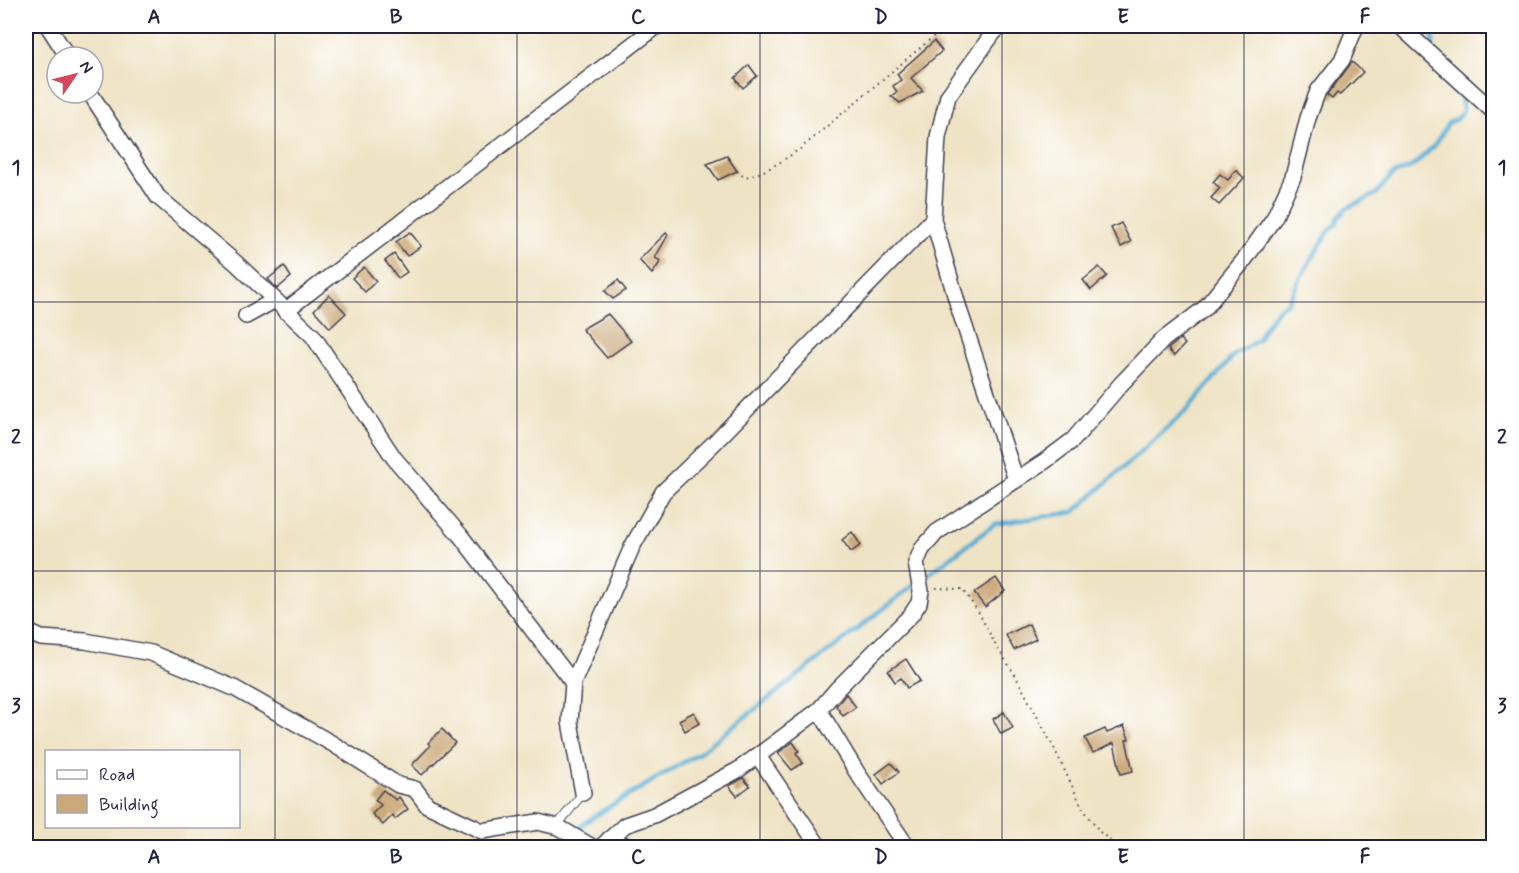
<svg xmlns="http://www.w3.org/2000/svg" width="1519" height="873" font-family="Mynerve,sans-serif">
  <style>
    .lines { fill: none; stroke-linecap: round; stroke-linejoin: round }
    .stream { stroke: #54acd1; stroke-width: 4.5 }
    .building { fill: #cca97a }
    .lane-casing { stroke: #413f50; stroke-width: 10 }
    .street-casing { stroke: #413f50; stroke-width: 18 }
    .path { stroke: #413f50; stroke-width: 2; stroke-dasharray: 1.5 4.5; stroke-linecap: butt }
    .lane { stroke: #fff; stroke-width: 8 }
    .street { stroke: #fff; stroke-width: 15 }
    .grid { fill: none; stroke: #22223b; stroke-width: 1.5; stroke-opacity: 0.55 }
    .neatline { fill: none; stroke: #22223b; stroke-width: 2 }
    .grid-label { font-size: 20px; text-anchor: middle; font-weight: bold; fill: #22223b }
  </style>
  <rect width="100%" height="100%" fill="#fff"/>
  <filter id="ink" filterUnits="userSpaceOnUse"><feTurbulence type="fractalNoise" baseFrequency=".0167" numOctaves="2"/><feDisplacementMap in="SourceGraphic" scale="12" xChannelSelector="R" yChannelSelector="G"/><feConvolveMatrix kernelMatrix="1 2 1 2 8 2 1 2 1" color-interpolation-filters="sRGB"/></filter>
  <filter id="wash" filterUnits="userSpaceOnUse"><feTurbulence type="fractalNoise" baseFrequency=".008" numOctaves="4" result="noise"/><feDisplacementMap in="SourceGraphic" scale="24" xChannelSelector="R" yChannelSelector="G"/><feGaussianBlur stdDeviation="1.35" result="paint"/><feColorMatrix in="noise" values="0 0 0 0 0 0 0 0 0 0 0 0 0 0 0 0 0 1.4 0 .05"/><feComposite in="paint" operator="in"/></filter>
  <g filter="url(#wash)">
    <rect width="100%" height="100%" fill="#efe3c5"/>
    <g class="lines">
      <g class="stream">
        <polyline points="1433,51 1433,26"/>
        <polyline points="922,579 995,524 1074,512 1187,410 1235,354 1258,340 1262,331 1276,311 1288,302 1306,268 1331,228 1337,224 1338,218 1347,208 1376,194 1392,175 1413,166 1435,145 1448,123 1457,119 1463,111 1461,96 1454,84"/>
        <polyline points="551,848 593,817 699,753 915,584"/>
      </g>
    </g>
    <g id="blocks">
      <g class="building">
        <polygon points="934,41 942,51 911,78 923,91 900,103 891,96 897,92 893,86 901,80 897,74"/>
        <polygon points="1352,62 1363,72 1340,95 1337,93 1332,99 1327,95"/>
        <polygon points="749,65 757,76 743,88 735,78"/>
        <polygon points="727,156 737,171 718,180 707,164"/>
        <polygon points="1236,170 1244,178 1219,205 1211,198 1220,188 1213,182 1220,174 1228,180"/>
        <polygon points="1121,223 1131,242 1121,247 1111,228"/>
        <polygon points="410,232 421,246 407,256 396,242"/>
        <polygon points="666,233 668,235 655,258 661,261 652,274 639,260"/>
        <polygon points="394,254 407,272 398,278 385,261"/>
        <polygon points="284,266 291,277 277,289 268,279"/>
        <polygon points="364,267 376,281 365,292 352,278"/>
        <polygon points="1099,267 1107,276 1091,290 1083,280"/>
        <polygon points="618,280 626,290 613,299 605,291"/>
        <polygon points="329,295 346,313 330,328 314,310"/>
        <polygon points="608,314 631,341 607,358 582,329"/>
        <polygon points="1180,339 1185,344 1174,356 1168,349"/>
        <polygon points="852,532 861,545 851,552 842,540"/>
        <polygon points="996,578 1005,591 985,607 974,593"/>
        <polygon points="1029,624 1036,639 1014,650 1006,635"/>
        <polygon points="906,659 920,681 907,688 901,678 895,682 888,671"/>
        <polygon points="846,694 856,707 843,716 836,706"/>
        <polygon points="694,712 700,723 685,731 679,720"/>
        <polygon points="1004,712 1013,728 1001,734 993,719"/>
        <polygon points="1124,726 1129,739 1126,740 1133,771 1121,774 1114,743 1093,753 1085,738 1105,729 1107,733"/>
        <polygon points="442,729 455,743 422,775 412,765 430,746 428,743"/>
        <polygon points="793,742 799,751 796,753 803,763 792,770 778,753"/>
        <polygon points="891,763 899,772 883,784 876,774"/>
        <polygon points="743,778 750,786 737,796 729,786"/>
        <polygon points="383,790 396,800 399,797 408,809 395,819 393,815 383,825 372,814 381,805 375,800"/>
      </g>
    </g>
  </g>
  <g filter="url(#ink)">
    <use href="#blocks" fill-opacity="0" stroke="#413f50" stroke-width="1.5"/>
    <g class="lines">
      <defs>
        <polyline id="lane" points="554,823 559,823 583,793"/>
        <g id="street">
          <polyline points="48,26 68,57"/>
          <polyline points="1002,26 994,32 948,96 938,137 933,219 960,312 1016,480"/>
          <polyline points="1400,26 1494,112"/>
          <polyline points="90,93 158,197 236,263 313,336 394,458 460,535 573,683"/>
          <polyline points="285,311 657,26"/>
          <polyline points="246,316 275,300"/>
          <polyline points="26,631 41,638 85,641 151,653 234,688 333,744 398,785 415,789 427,805 482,831 538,822 558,827 594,848"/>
          <polyline points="819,710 856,771 908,848"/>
          <polyline points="758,756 820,848"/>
          <polyline points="583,793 570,722 573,683 632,547 663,492 714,443 933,219"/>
          <polyline points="609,839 632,848"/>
          <polyline points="600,848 625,825 654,815 738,770 775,743 819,710 838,688 911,615 919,603 921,591 916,563 922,549 937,532 1045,461 1073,440 1121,384 1164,339 1205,308 1245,259 1274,218 1293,177 1308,118 1318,91 1342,60 1356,26"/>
        </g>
      </defs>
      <use href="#lane" class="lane-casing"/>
      <use href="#street" class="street-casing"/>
      <g class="path">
        <polyline points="923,26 934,36"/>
        <path d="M737,171L744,177C765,174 783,160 800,149L934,36L955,26"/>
        <polyline points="936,588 962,589 979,613 996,646 1014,673 1054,748 1082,807 1100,832 1119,848"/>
      </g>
      <use href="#lane" class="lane"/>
      <use href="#street" class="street"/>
    </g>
  </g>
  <path class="grid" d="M275,26V848M517,26V848M760,26V848M1002,26V848M1244,26V848M26,302H1494M26,571H1494"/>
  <rect width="1519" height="873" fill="none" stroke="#fff" stroke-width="66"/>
  <rect x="45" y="750" width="195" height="78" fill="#ffffff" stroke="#a7a7b1" stroke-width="1.5"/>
  <rect x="57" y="770" width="30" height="9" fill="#ffffff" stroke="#a7a7b1" stroke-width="1.5"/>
  <text x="99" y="780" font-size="18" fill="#22223b">Road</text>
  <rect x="57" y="795" width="30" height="18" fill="#cca97a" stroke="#a7a7b1" stroke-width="1.5"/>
  <text x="99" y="810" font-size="18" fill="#22223b">Building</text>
  <g transform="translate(75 75) rotate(55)"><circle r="28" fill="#ffffff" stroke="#a7a7b1" stroke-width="1.5"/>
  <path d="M0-4.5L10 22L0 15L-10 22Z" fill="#d1495b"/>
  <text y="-9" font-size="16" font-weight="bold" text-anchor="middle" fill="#22223b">N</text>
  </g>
  <rect x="33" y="33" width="1453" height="807" class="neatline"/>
  <g class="grid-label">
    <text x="154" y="23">A</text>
    <text x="396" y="23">B</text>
    <text x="638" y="23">C</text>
    <text x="881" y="23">D</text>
    <text x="1123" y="23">E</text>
    <text x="1365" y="23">F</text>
    <text x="16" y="174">1</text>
    <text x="1502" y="174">1</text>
    <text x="16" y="443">2</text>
    <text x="1502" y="443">2</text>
    <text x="16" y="712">3</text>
    <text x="1502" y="712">3</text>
    <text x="154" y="863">A</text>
    <text x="396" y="863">B</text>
    <text x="638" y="863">C</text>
    <text x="881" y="863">D</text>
    <text x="1123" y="863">E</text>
    <text x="1365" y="863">F</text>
  </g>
</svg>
